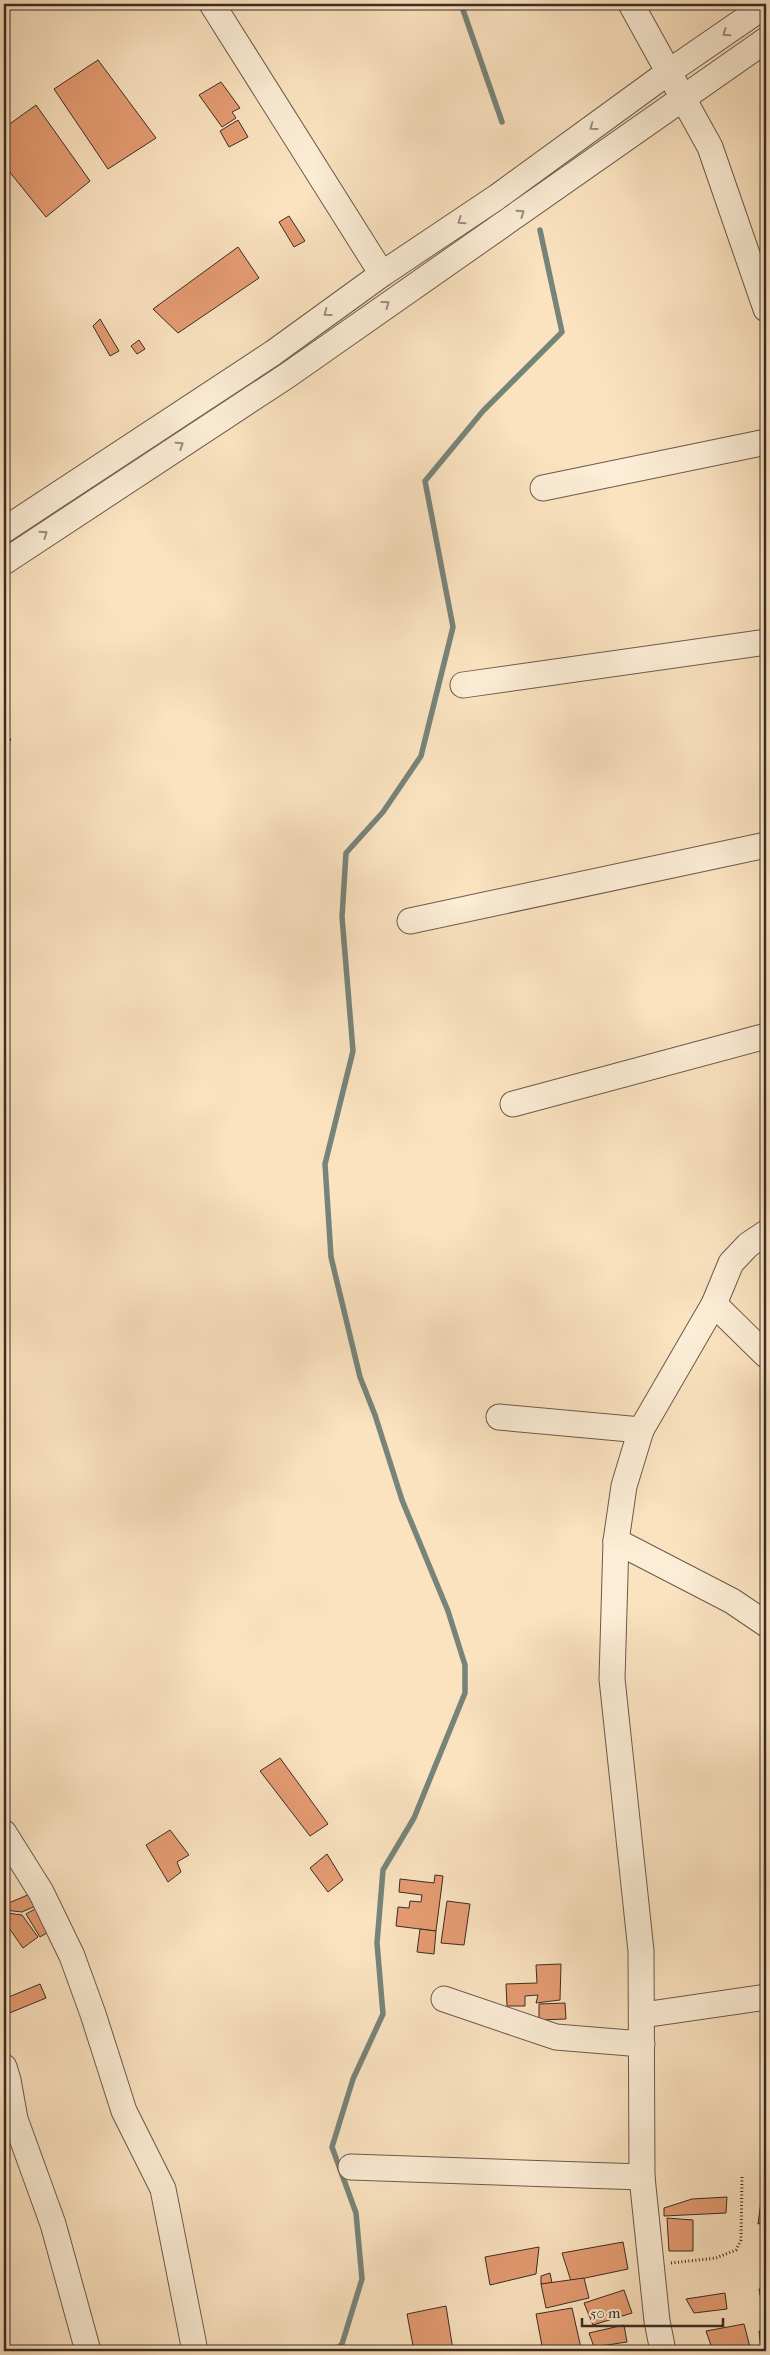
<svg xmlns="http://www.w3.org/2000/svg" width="770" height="2355" font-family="'IM FELL French Canon',serif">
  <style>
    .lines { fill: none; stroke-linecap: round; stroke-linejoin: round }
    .stream { stroke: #77847a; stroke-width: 5.5 }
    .building { fill: #e69c73; stroke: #3b2c24 }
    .minor-casing { stroke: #6b5a4b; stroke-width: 27 }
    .path { stroke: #3b2c24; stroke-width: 3; stroke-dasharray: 1 2.5; stroke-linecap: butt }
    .minor { stroke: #fcedd6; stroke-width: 25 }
    .oneway { stroke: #9c8c7d }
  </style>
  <rect width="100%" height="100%" fill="#fbe3c0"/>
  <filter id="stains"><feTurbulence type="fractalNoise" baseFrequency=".004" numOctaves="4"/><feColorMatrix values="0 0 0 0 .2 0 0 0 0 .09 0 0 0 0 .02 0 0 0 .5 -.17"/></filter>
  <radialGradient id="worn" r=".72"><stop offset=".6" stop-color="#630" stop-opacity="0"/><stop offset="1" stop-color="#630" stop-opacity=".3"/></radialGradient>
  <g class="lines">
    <g class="stream">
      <polyline points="461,4 502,122"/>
      <polyline points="334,2351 342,2344 362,2279 356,2213 332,2147 353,2079 383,2014 377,1943 383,1870 414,1818 465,1693 465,1665 448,1611 402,1500 375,1415 360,1377 331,1257 325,1164 353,1051 342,917 346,853 383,812 421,756 453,627 425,481 483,411 562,332 540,230"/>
    </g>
  </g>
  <g class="building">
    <polygon points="98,60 156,138 108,169 54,89"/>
    <polygon points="221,82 240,108 232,112 236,118 222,127 199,95"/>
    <polygon points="36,105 90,181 46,217 4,165 4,128"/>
    <polygon points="238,120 248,137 229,147 220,131"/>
    <polygon points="289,216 305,241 294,247 279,222"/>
    <polygon points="238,247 259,278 178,333 153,309"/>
    <polygon points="100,319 119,351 110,356 93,326"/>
    <polygon points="139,340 145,349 137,354 131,346"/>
    <polygon points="4,729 11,740 4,745"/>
    <polygon points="280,1758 328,1824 310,1836 260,1771"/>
    <polygon points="170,1830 189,1855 177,1862 181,1872 168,1882 146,1845"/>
    <polygon points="327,1854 343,1880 328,1892 310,1868"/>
    <polygon points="435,1875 443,1876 436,1931 396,1926 398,1907 409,1908 410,1901 421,1902 422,1895 399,1892 400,1879 434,1883"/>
    <polygon points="30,1894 40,1904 22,1912 4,1910 4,1905"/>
    <polygon points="447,1901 470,1904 464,1945 441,1943"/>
    <polygon points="44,1904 57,1927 40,1937 26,1914"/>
    <polygon points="7,1913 22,1915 38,1937 23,1948 4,1921 4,1916"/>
    <polygon points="420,1929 436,1931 434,1954 417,1952"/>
    <polygon points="561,1964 560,2000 536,2003 538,1995 525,1996 525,2006 507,2006 506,1984 537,1983 536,1965"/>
    <polygon points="40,1984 46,1998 7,2014 4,1999"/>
    <polygon points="565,2003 566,2019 539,2020 539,2004"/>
    <polygon points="763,2186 766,2186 766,2222 758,2224"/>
    <polygon points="727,2197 726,2213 664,2216 664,2208 692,2199"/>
    <polygon points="667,2218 693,2220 693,2251 669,2251"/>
    <polygon points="623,2242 628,2269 571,2281 562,2253"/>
    <polygon points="539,2247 536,2274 490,2285 485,2257"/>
    <polygon points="550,2273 552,2283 541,2284 541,2276"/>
    <polygon points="584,2278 589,2298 546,2308 541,2284"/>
    <polygon points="766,2286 766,2305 762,2306 759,2289"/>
    <polygon points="624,2290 632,2313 593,2325 584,2303"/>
    <polygon points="725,2293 727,2309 694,2313 686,2299"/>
    <polygon points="446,2306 453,2350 414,2351 407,2314"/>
    <polygon points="572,2308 581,2348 566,2351 543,2351 536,2314"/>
    <polygon points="744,2324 751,2351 713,2351 706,2331"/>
    <polygon points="624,2325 627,2342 594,2347 589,2333"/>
    <polygon points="766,2329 766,2351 761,2351 759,2331"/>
  </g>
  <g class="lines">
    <defs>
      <g id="minor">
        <polyline points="212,4 382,274"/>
        <polyline points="631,4 710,147 766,309"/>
        <polyline points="543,488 766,442"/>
        <polyline points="4,530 273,353 382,274 497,197 670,71 766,5"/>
        <polyline points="4,562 288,375 766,40"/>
        <polyline points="463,685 766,642"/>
        <polyline points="410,921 766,845"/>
        <polyline points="513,1104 766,1036"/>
        <polyline points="714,1304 766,1355"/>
        <polyline points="499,1417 641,1430"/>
        <polyline points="616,1541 732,1601 766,1624"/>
        <polyline points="4,1833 41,1892 72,1956 93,2014 124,2111 163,2189 195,2351"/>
        <polyline points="444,1999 556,2037 642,2044"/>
        <polyline points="643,2015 766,1997"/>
        <polyline points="4,2067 8,2080 15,2119 53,2224 88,2351"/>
        <polyline points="351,2167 642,2177"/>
        <polyline points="663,2351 657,2321 642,2177 641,1951 612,1679 616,1541 624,1486 641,1430 714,1304 731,1263 748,1245 766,1233"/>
      </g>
    </defs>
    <use href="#minor" class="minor-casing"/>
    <polyline class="path" points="671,2263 716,2258 736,2250 741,2240 742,2177"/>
    <use href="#minor" class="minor"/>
  </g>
  <defs><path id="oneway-chevron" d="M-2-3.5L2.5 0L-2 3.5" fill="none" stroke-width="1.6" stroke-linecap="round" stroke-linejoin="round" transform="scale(1.25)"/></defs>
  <g class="oneway">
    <use href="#oneway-chevron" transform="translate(726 33) rotate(146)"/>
    <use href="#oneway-chevron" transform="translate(593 127) rotate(144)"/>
    <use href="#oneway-chevron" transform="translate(521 213) rotate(-35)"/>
    <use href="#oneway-chevron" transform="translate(461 221) rotate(146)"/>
    <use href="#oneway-chevron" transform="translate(386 304) rotate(-36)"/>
    <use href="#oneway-chevron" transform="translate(327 313) rotate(144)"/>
    <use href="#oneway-chevron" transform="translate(180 445) rotate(-33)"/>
    <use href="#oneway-chevron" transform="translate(44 534) rotate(-34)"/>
  </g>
  <rect width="770" height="2355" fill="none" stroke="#fbe3c0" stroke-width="20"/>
  <rect x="5" y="5" width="760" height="2345" fill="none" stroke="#3b2c24" stroke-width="2.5"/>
  <rect x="10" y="10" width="750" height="2335" fill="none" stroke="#3b2c24"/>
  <path d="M582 2318v8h141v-8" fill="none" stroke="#3b2c24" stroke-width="2.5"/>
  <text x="590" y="2318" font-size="15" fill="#3b2c24" stroke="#fcedd6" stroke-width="4" paint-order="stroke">50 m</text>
  <rect width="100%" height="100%" filter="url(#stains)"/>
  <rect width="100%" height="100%" fill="url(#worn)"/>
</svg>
